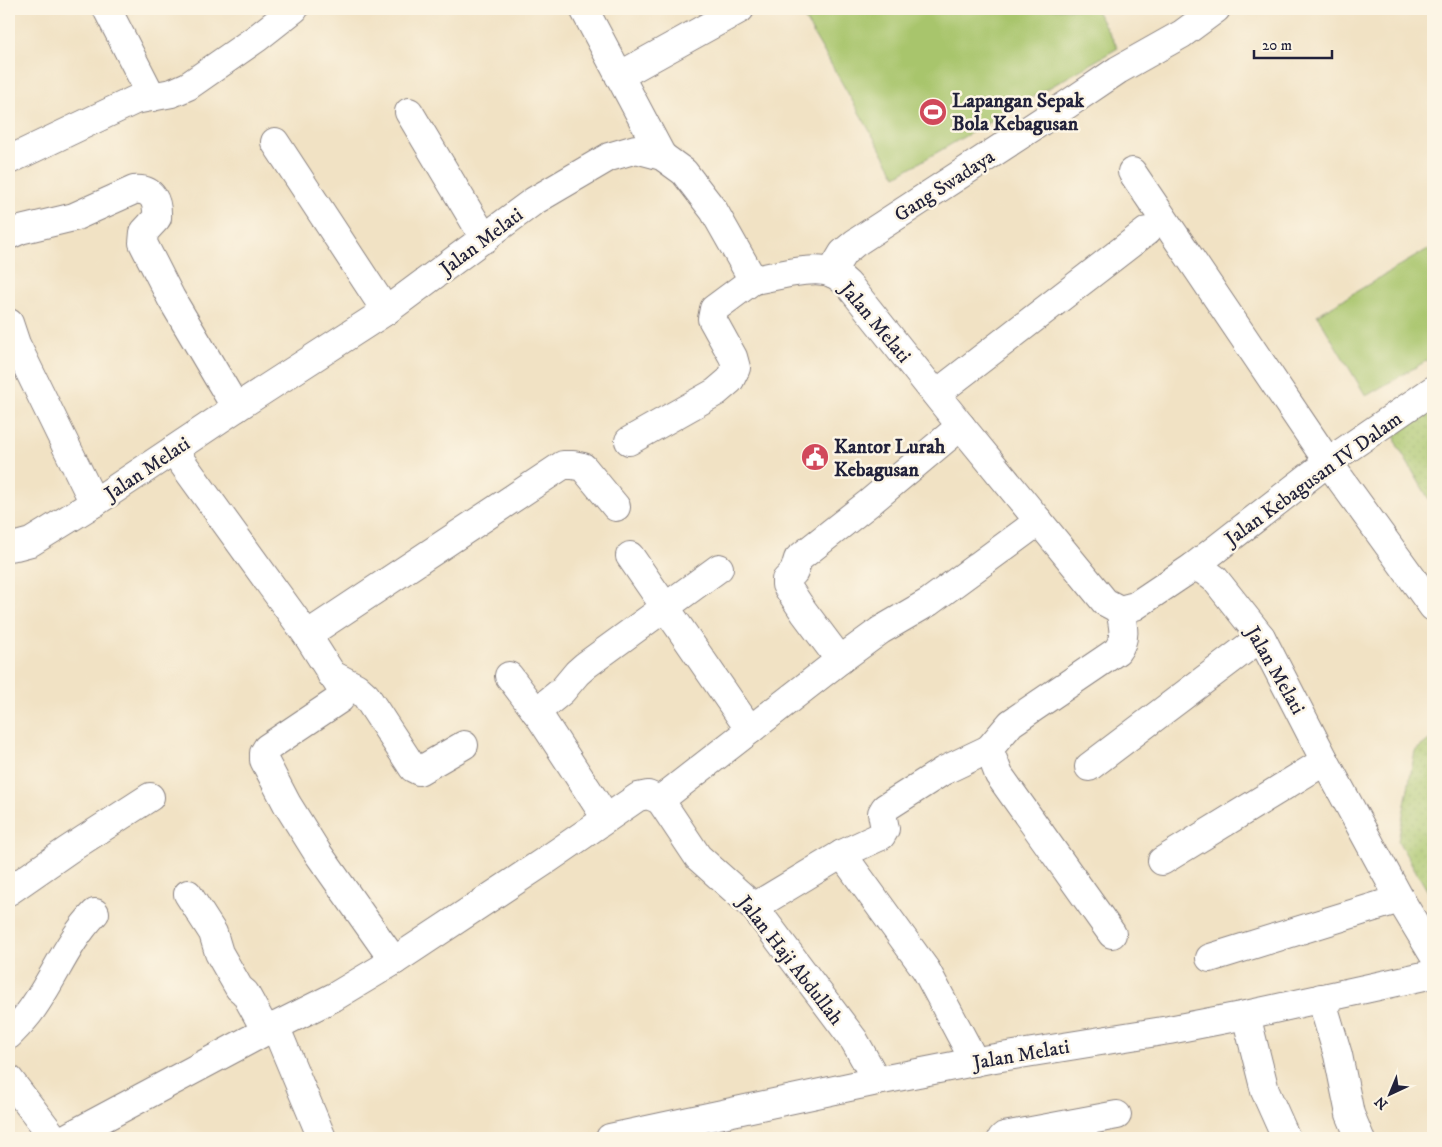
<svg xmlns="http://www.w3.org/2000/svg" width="1442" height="1147" font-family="'IM FELL DW Pica',serif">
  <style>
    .grass { fill: url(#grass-dots); stroke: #657454 }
    .garden { fill: #a8c56c; stroke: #657454 }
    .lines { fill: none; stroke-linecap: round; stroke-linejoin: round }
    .minor-casing { stroke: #8a8280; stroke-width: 30 }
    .minor { stroke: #fff; stroke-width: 28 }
    .labels { text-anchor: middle; stroke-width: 5; stroke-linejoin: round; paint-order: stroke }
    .poi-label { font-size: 20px; font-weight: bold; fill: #22223b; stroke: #fcf5e5; text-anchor: start }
    .street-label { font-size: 20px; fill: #22223b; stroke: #fcf5e5 }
  </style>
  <defs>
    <pattern id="grass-dots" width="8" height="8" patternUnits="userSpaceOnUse" patternTransform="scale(1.25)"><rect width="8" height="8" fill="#a8c56c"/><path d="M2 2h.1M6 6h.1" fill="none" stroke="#90a95e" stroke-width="1.8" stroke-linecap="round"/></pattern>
  </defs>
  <rect width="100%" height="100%" fill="#fcf5e5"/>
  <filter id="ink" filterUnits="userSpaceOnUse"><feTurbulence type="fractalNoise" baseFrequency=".02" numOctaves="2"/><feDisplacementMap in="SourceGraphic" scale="10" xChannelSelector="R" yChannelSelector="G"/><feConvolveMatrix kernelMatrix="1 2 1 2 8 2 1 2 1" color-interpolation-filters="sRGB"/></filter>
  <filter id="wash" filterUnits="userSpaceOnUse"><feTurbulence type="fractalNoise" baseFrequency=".0096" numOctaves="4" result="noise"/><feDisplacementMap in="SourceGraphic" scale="20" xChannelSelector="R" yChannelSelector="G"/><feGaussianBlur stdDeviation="1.12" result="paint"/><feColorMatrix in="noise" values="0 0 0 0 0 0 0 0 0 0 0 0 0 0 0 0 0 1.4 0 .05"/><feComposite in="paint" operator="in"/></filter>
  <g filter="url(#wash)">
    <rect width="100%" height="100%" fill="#f1e2c4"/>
    <g class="grass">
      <polygon points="1433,402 1433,506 1397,445 1392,426"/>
      <polygon points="1433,737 1433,900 1398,841 1415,751"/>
    </g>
    <g class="garden">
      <polygon points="799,9 1095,9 1118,48 896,176"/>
      <polygon points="1428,249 1433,257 1433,357 1366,396 1317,315"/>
    </g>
  </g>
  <g filter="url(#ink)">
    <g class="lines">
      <defs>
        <g id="minor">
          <polyline points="107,9 152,97"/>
          <polyline points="584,9 662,156"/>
          <polyline points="619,76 740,9"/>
          <polyline points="409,112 485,239"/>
          <polyline points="275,142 386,311"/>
          <polyline points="9,160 135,100 172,93 188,86 257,38 294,9"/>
          <polyline points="1132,172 1328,462 1433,607"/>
          <path d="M9,235L20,230L74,217L134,190C153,188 158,202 157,218L144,232L143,243L171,298L236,408"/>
          <polyline points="831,273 843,253 855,243 1068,104 1118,70 1182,34 1216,9"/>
          <polyline points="9,323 16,344 94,503"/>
          <polyline points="936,394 1147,231"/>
          <polyline points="629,441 716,392 730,380 736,368 733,357 712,319 714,309 753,280"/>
          <polyline points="173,450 307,635 342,690 340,699 267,748 264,753 264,760 287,804 317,852 394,961 548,859 638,797 648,795 660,800"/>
          <path d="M9,547L16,546L31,542L94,503L236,408L386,311L534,201L609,157L636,149L662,156L684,172L714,211L753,280C774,277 813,265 832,273C840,277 846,282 851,288L961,426L1105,602L1120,610L1135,606L1193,567L1203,570L1215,579L1261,637L1325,761L1400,899L1433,954"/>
          <polyline points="630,556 750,730"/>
          <polyline points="1193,567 1328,462 1433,390"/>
          <polyline points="307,635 563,465 573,465 583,467 616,507"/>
          <polyline points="840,660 804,612 786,585 786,580 794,572 798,559 869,503 961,426"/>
          <polyline points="331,674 356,687 366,696 413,768 419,771 464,745"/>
          <polyline points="509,676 540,717 606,818"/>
          <polyline points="536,712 562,691 577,673 586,665 719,568"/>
          <polyline points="1089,767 1261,637"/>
          <polyline points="660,800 840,660 881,630 929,602 1039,521"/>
          <polyline points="660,800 698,857 754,907 854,1040 877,1081"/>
          <polyline points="842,854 926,970 975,1062"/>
          <polyline points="1162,861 1325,761"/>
          <polyline points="9,891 68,850 150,797"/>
          <polyline points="188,894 213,933 219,953 239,988 245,993 266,1031"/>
          <polyline points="754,907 842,854 881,836 885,829 882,813 885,808 943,771 989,749"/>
          <path d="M1112,934L999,775L989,749L1011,723L1117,651C1127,638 1123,625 1120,610"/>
          <polyline points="1210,958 1400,899"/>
          <polyline points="1321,998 1338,1055 1350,1114 1360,1138"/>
          <polyline points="1246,1015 1265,1091 1286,1138"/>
          <polyline points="275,1026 322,1138"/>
          <path d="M9,1035C17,1027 26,1018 32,1009C55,977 67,942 95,913"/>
          <polyline points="9,1079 54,1138"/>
          <polyline points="66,1138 266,1031 334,997 394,961"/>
          <polyline points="610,1138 877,1081 989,1059 1169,1030 1246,1015 1433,974"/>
          <polyline points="1002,1138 1004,1136 1117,1115"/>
        </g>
      </defs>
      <use href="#minor" class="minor-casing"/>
      <use href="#minor" class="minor"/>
    </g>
  </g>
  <defs>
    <symbol id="stadium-disc" viewBox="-11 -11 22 22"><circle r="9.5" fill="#d1495b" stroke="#fcf5e5"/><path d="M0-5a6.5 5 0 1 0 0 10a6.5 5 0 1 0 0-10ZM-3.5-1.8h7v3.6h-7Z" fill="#fff"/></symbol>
    <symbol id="civic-disc" viewBox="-11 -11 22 22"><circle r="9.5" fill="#d1495b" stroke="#fcf5e5"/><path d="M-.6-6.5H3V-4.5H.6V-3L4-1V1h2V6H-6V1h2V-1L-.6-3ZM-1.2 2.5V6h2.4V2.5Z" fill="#fff"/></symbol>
  </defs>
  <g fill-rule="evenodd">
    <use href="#stadium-disc" x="917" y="96" width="32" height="32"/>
    <use href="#civic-disc" x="799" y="441" width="32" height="32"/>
  </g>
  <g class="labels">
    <g class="poi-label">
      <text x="952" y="107">Lapangan Sepak<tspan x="952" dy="23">Bola Kebagusan</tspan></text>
      <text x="834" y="453">Kantor Lurah<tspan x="834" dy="23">Kebagusan</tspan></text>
    </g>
    <g class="street-label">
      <text transform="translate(944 185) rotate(-33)" y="7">Gang Swadaya</text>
      <text transform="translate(481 241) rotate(-37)" y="7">Jalan Melati</text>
      <text transform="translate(876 322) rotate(50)" y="7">Jalan Melati</text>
      <text transform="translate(147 468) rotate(-34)" y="7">Jalan Melati</text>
      <text transform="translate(1313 478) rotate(-36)" y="7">Jalan Kebagusan IV Dalam</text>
      <text transform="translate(1276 670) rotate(60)" y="7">Jalan Melati</text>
      <text transform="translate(791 960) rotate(52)" y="7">Jalan Haji Abdullah</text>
      <text transform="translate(1021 1054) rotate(-10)" y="7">Jalan Melati</text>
    </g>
  </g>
  <rect width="1442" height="1147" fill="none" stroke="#fcf5e5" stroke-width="30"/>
  <g transform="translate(1390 1094) rotate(224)" stroke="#fcf5e5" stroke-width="4" paint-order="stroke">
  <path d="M0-4L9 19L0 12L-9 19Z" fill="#22223b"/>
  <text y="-8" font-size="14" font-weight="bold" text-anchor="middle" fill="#22223b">N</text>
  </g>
  <path d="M1254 50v8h78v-8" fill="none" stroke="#22223b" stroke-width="2.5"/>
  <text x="1262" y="50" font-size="15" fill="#22223b" stroke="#fcf5e5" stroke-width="4" paint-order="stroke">20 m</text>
</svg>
